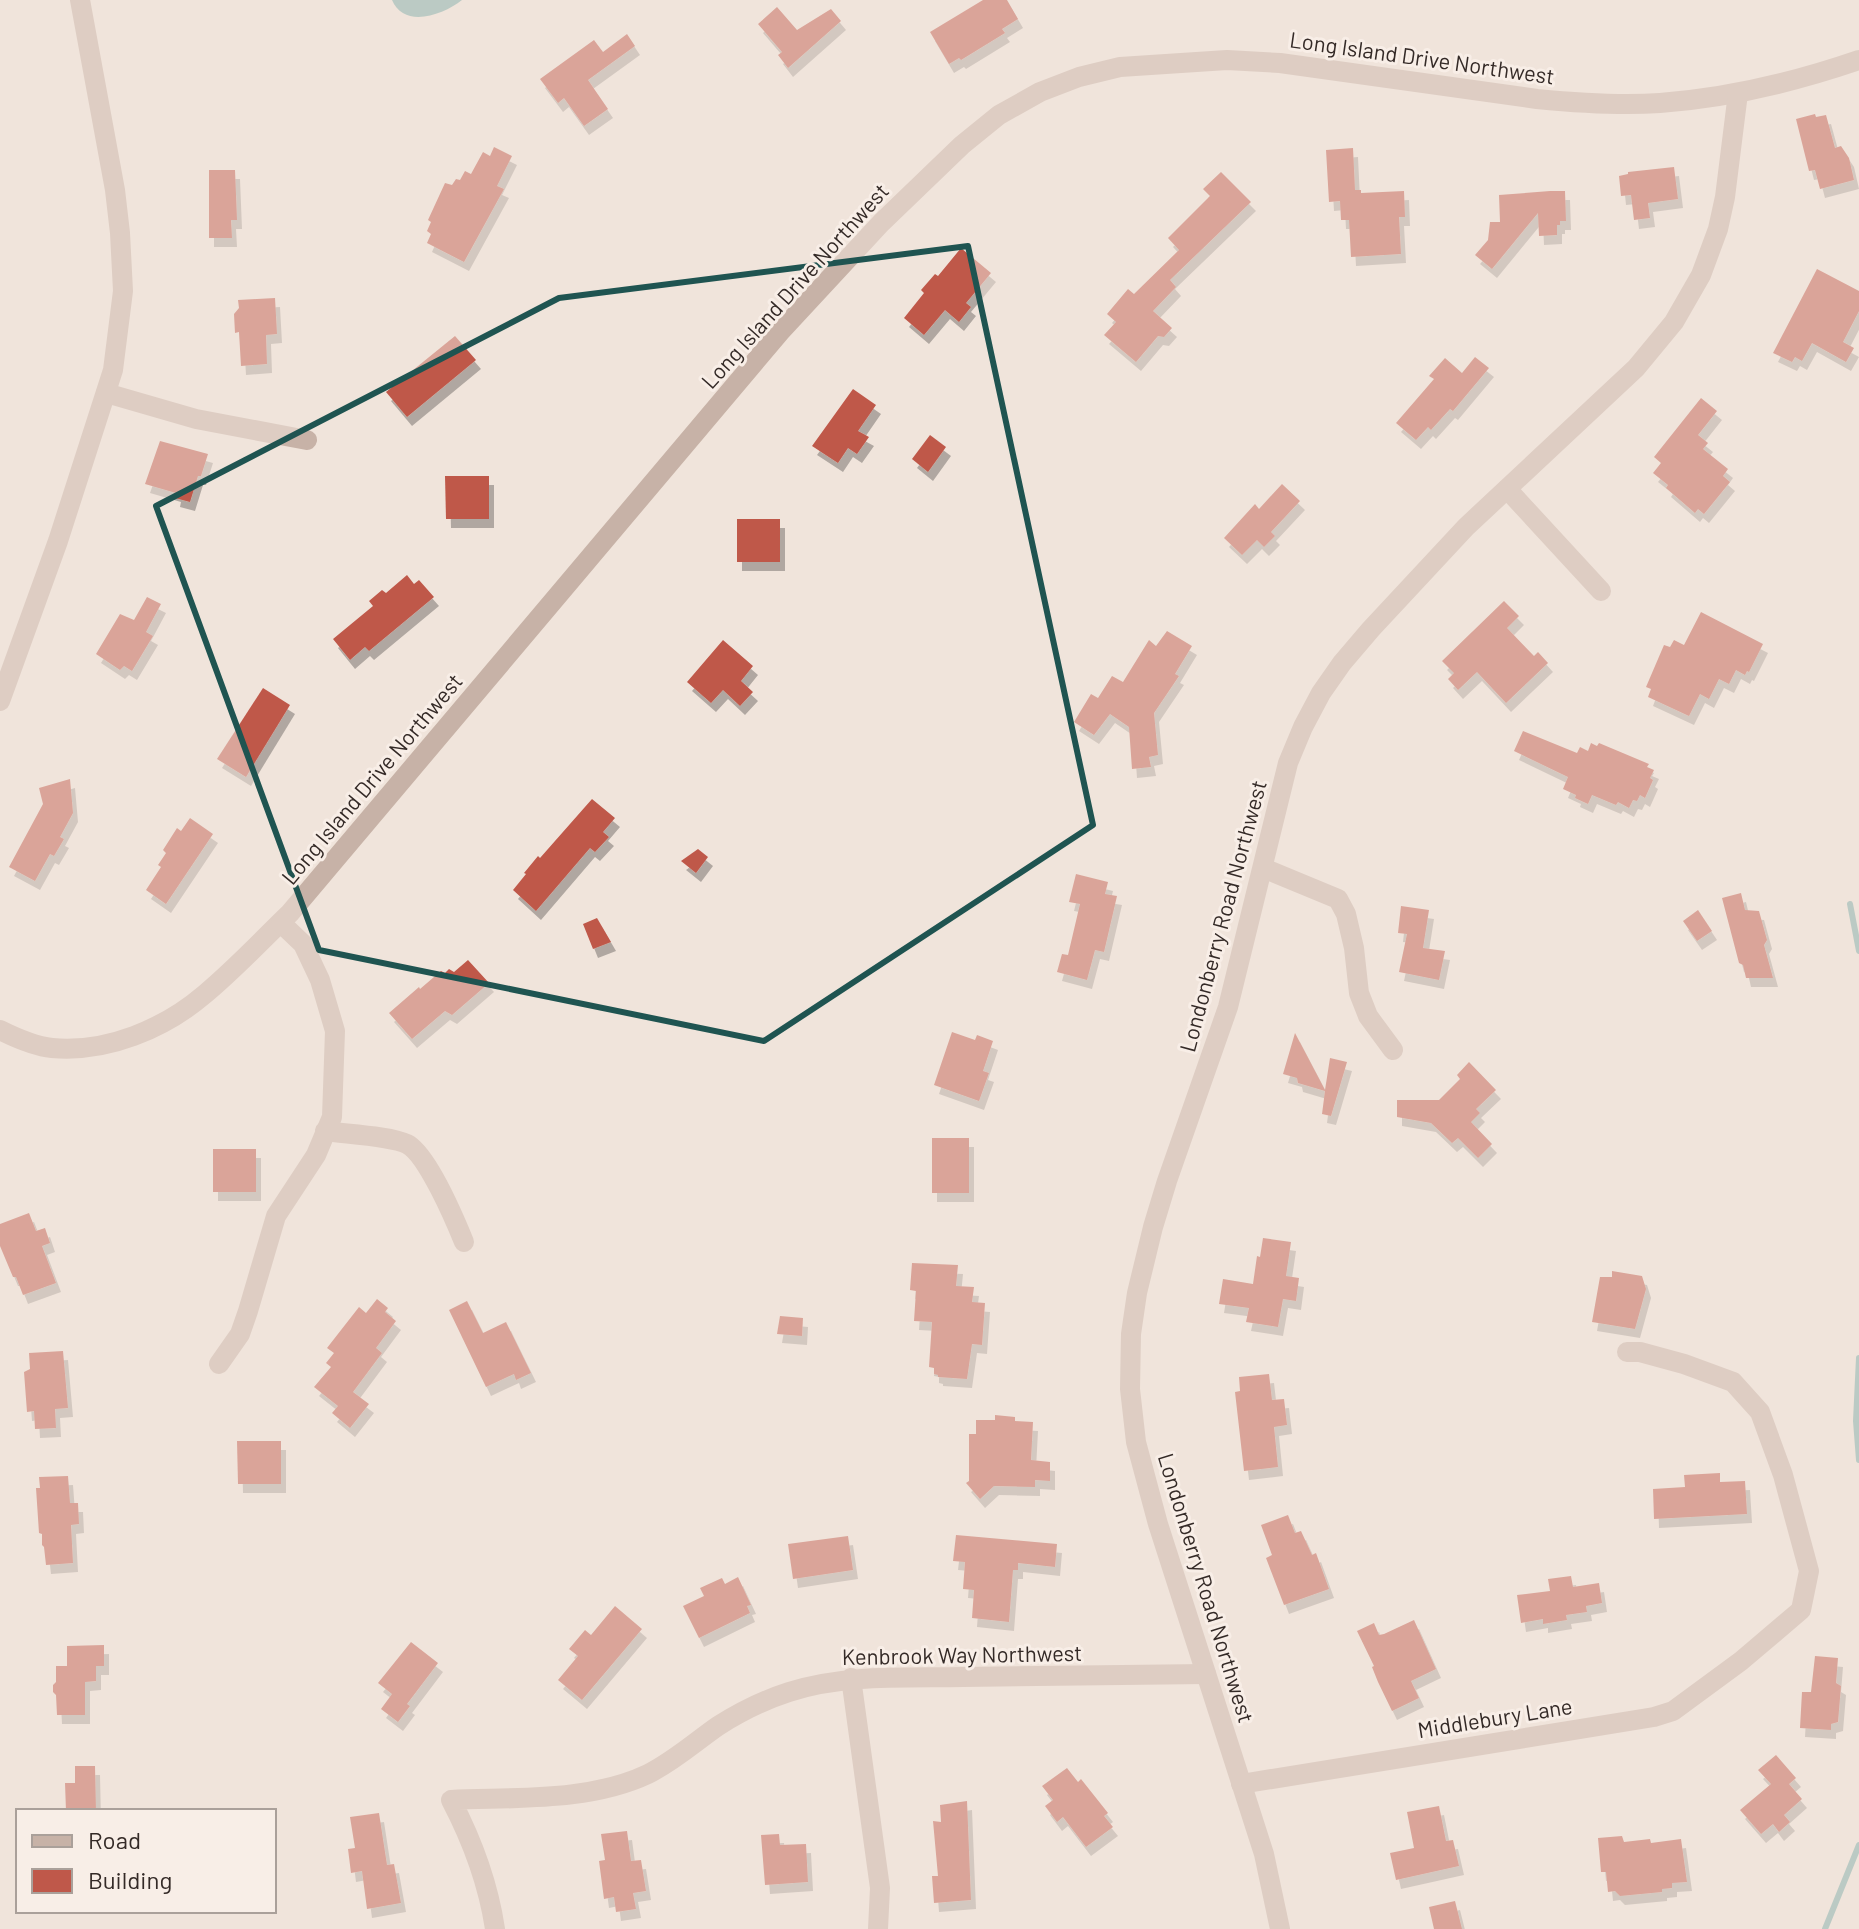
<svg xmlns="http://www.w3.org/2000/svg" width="1859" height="1929" font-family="Barlow,sans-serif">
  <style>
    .water { fill: #7baca8 }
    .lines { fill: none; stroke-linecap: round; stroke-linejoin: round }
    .stream { stroke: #7baca8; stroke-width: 6 }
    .building { fill: #bf584a; filter: url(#shadow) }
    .minor { stroke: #c7b2a7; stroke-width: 20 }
    .marked { fill: none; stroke: #1f5451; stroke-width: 6; stroke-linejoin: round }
    .labels { text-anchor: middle; stroke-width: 6; stroke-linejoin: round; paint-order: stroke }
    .street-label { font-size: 22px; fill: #342a27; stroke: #f8eee7 }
  </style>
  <defs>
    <filter id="shadow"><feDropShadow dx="5" dy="9" stdDeviation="0" flood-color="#0004"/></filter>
  </defs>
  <rect width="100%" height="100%" fill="#f0e4db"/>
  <path class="water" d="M392,0H462C443,15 404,29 392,0Z"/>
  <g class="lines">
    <g class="stream">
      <polyline points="1850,904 1859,951"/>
      <polyline points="1859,1358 1856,1421 1859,1460"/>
      <polyline points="1825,1929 1859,1845"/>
    </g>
  </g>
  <g class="building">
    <polygon points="983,0 1007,0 1018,19 1002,29 1005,33 961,60 959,58 949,64 930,32"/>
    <polygon points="777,7 797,30 831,9 841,21 788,68 778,55 782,52 758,24"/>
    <polygon points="627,34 635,46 588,80 608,109 584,126 564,98 558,103 540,79 594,40 603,52"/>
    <polygon points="1815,114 1816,117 1826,115 1835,148 1841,146 1849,158 1854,180 1820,189 1815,170 1809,171 1796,119"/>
    <polygon points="494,147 512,156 497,186 504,189 464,262 427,243 431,234 427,231 431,222 428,220 445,183 452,185 456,179 460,180 465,171 471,174 483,152 490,156"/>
    <polygon points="1353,148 1355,190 1361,190 1361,193 1404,191 1405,217 1399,217 1401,254 1351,257 1349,220 1341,220 1340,201 1329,202 1326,150"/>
    <polygon points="1674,167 1678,199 1648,203 1650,218 1634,220 1631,195 1621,196 1619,176 1628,174 1628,172"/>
    <polygon points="209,170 235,170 237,220 231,220 232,238 209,238"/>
    <polygon points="1221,172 1251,202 1170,280 1176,287 1153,311 1172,328 1164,337 1158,336 1136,362 1104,335 1116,322 1107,314 1128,289 1134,294 1179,250 1168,238 1210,196 1203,189"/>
    <polygon points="1550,191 1565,191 1566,221 1560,221 1560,225 1557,225 1557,235 1539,236 1538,213 1492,269 1475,255 1488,240 1490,222 1500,222 1499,195"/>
    <polygon points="961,248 991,273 966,303 971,307 959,322 945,310 924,335 904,318 924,293 921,290 935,274 938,276"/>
    <polygon points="1817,269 1859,291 1859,311 1843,342 1854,348 1846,362 1812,343 1802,361 1795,357 1792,362 1773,353"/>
    <polygon points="275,298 277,334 266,335 267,364 241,366 239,332 235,333 234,314 239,308 238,300"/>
    <polygon points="455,336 476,360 407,417 386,392"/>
    <polygon points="1475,357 1489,368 1453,411 1450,409 1431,430 1428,427 1416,440 1396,423 1434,379 1429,376 1445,358 1462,373"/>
    <polygon points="853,389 876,405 858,431 869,437 857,454 848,448 838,463 812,446"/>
    <polygon points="1701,398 1717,411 1698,435 1708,443 1703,449 1728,469 1723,476 1730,482 1704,514 1698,509 1695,513 1666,488 1668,485 1653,473 1661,463 1654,457"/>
    <polygon points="930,435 946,447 928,472 912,459"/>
    <polygon points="160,441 208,454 201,476 198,476 190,502 175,498 176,493 145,484"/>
    <polygon points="445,476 489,476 489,519 446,519"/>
    <polygon points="1282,484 1300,501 1271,532 1275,536 1264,547 1257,540 1242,555 1224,538 1255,504 1259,509"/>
    <rect x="737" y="519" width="43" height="43"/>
    <polygon points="407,575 414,584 419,580 434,597 369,651 365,647 350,660 333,639 373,606 369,601 382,590 386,593"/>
    <polygon points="147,597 161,604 146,632 153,636 132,671 124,666 120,670 96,654 120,614 134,620"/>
    <polygon points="1504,601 1519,616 1507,628 1534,656 1538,652 1548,663 1506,703 1477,672 1458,690 1448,679 1454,673 1442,661"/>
    <polygon points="1701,612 1763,644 1749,672 1747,671 1745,675 1736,670 1729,684 1719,679 1709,699 1700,694 1689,716 1648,697 1651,689 1646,687 1664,645 1670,647 1674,640 1684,645"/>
    <polygon points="1167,631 1192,646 1175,674 1179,676 1154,713 1158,755 1149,757 1151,767 1132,769 1129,727 1110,714 1094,735 1074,722 1091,694 1098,698 1112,676 1123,682 1149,640 1156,646"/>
    <polygon points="723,640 753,666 741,681 753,692 740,706 723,690 711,703 687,682"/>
    <polygon points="263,688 290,705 246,777 217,759"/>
    <polygon points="1523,731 1577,753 1580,747 1588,751 1591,743 1597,746 1599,743 1649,764 1647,767 1654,770 1650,778 1653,780 1645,798 1640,795 1637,801 1633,800 1629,808 1618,802 1616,805 1592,795 1588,804 1575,798 1576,795 1563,789 1568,777 1514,751"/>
    <polygon points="70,779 73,813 60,837 64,839 54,856 50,854 35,881 9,867 43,804 39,788"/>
    <polygon points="592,799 615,818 603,832 609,837 595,852 590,848 536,911 513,890 526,874 524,873 538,856 540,858"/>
    <polygon points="190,818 213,834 166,904 146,890 161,867 158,865 166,853 163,850 177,828 181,831"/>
    <polygon points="698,849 708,857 696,873 681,861"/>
    <polygon points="1076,874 1108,882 1105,894 1117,896 1104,952 1095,950 1087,980 1057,972 1062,954 1068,955 1080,904 1069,902"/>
    <polygon points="1741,893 1745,910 1759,911 1767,940 1764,945 1773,978 1746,978 1743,965 1739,963 1722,898"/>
    <polygon points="1401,906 1429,910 1423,948 1445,951 1439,980 1399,972 1407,934 1398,933"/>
    <polygon points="1698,910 1712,931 1697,941 1683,921"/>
    <polygon points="597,918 611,942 593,949 583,924"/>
    <polygon points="468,960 489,983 452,1015 445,1011 412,1039 389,1013 419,987 420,989 441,971 445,973 449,969 454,972"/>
    <polygon points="952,1032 975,1040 977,1035 993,1041 983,1071 989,1073 979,1101 934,1085"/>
    <polygon points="1295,1033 1325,1090 1330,1058 1347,1062 1331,1116 1322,1114 1325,1091 1298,1083 1297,1078 1283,1074"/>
    <polygon points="1469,1062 1496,1090 1476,1109 1480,1113 1471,1122 1492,1144 1478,1158 1458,1138 1452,1143 1431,1123 1397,1117 1397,1100 1439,1100 1460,1079 1457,1075"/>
    <rect x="932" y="1138" width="37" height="55"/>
    <rect x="213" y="1149" width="43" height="43"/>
    <polygon points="29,1213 36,1231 45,1228 50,1243 42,1246 56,1283 23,1295 16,1277 13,1277 0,1246 0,1224"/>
    <polygon points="1263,1238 1291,1242 1286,1276 1299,1278 1296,1301 1283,1299 1278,1327 1246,1322 1249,1308 1219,1304 1223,1279 1253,1284 1257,1256 1260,1257"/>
    <polygon points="912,1263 958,1265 956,1286 974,1287 972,1302 985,1303 982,1345 972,1344 967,1379 938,1377 938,1375 934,1374 934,1368 929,1367 932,1322 914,1321 916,1291 910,1290"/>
    <polygon points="1612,1271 1642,1276 1646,1289 1635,1329 1592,1322 1600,1277 1612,1277"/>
    <polygon points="377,1299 388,1308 385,1312 396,1321 376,1348 382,1353 353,1392 369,1404 350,1428 332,1413 338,1406 314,1387 331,1367 326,1363 334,1353 327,1348 359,1307 366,1313"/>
    <polygon points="467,1301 483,1333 506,1322 531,1373 516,1380 514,1374 486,1387 449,1310"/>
    <polygon points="780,1316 803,1318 802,1336 777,1334"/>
    <polygon points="63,1351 68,1408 55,1409 56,1428 35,1429 34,1411 27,1412 24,1372 30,1369 29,1353"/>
    <polygon points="1269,1374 1272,1400 1284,1399 1287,1425 1274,1427 1278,1467 1244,1471 1235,1392 1240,1391 1239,1377"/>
    <polygon points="995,1415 1015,1417 1015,1421 1033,1422 1031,1460 1050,1462 1050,1481 1035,1480 1035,1487 994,1486 980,1499 966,1483 969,1481 969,1434 976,1434 976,1420 995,1420"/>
    <polygon points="237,1441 281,1441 281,1484 238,1484"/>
    <polygon points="1720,1473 1720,1482 1745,1481 1747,1514 1654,1519 1653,1489 1685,1487 1684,1475"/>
    <polygon points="68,1476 70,1503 78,1503 79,1524 71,1525 73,1563 46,1565 44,1547 42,1545 42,1534 39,1533 36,1488 40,1488 39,1477"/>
    <polygon points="1288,1515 1295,1533 1301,1531 1312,1555 1316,1553 1329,1589 1284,1605 1266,1558 1272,1555 1261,1525"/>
    <polygon points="956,1535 1057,1544 1055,1567 1018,1563 1018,1570 1013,1570 1009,1622 972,1618 974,1590 963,1589 965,1562 953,1561"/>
    <polygon points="848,1536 853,1570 793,1579 788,1544"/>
    <polygon points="1571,1576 1573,1587 1599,1583 1602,1603 1586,1606 1587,1612 1566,1615 1567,1620 1543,1624 1543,1619 1521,1623 1517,1595 1550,1591 1548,1579"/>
    <polygon points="738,1577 751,1605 747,1606 750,1613 699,1638 683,1606 704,1596 700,1588 722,1578 725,1584"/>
    <polygon points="615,1606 642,1629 582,1700 558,1680 578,1656 569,1649 585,1630 591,1635"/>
    <polygon points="1414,1620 1436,1669 1411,1681 1419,1698 1392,1711 1378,1682 1372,1667 1374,1666 1357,1631 1374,1623 1379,1635 1384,1634"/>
    <polygon points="411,1642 438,1663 407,1704 410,1706 398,1722 381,1709 392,1694 378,1683"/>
    <polygon points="104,1645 104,1666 96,1666 96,1681 85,1682 85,1715 57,1715 56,1695 53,1692 53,1685 56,1682 56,1666 67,1666 67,1646"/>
    <polygon points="1815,1656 1838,1658 1836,1683 1841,1686 1838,1722 1831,1724 1831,1730 1800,1728 1802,1692 1811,1692"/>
    <polygon points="1776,1755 1796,1778 1789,1784 1802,1799 1784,1815 1790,1822 1779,1832 1773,1824 1761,1834 1740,1810 1771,1784 1758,1770"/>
    <polygon points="75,1766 95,1766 96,1811 66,1811 65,1783 75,1783"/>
    <polygon points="1067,1768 1078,1782 1081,1779 1108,1813 1104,1816 1113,1827 1086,1847 1063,1817 1057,1822 1045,1806 1053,1800 1042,1786"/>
    <polygon points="967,1801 971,1900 934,1903 932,1876 938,1876 933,1821 941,1822 940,1805"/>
    <polygon points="1439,1806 1446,1841 1453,1840 1459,1866 1396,1880 1390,1853 1414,1848 1407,1812"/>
    <polygon points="379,1813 387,1865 394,1864 401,1903 367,1909 362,1871 351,1873 348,1849 355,1848 350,1817"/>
    <polygon points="627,1831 631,1861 641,1860 646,1891 633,1893 636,1909 616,1912 614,1897 604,1899 599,1861 605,1860 601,1834"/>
    <polygon points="779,1834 780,1845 806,1844 808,1882 765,1885 761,1835"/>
    <polygon points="1622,1836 1624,1842 1650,1839 1651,1843 1681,1839 1687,1882 1672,1883 1672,1888 1662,1889 1662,1892 1620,1896 1615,1891 1608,1892 1606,1872 1601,1872 1598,1838"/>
    <polygon points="1455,1901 1462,1929 1434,1929 1429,1907"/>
  </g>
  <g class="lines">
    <g class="minor">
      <polyline points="106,393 196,419 307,440"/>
      <polyline points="1507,489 1601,591"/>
      <polyline points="0,701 58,541 113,370 123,291 120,233 115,190 80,0"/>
      <polyline points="1263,868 1338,899 1346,914 1354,948 1359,993 1368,1016 1393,1050"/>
      <path d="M0,1030C16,1038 34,1046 52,1048C107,1053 164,1029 205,994C235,969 262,940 290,913L780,332L881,223L962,145L999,115L1040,92L1079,77L1120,67L1227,60L1280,63L1537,99C1578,103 1620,106 1660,103C1728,98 1795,82 1859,60"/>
      <path d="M325,1131C345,1134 391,1136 407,1144C427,1154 455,1220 464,1242"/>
      <polyline points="219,1364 240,1334 248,1311 276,1216 316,1155 332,1117 335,1031 320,980 303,944 281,923"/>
      <polyline points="851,1678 880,1888 878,1929"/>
      <polyline points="1241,1784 1654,1717 1673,1711 1741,1661 1801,1610 1809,1571 1783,1475 1760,1412 1733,1382 1684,1364 1640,1352 1627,1352"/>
      <path d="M495,1929C488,1882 473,1842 451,1800C515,1797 589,1802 648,1774C674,1761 695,1742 718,1726C740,1712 764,1700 789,1692C845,1674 905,1678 963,1677C1044,1676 1125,1675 1206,1674"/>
      <polyline points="1280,1929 1264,1854 1158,1524 1136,1442 1130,1389 1131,1334 1137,1293 1153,1227 1167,1181 1228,1007 1288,763 1303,727 1321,693 1342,663 1371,629 1466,527 1636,368 1674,322 1701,275 1718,229 1725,197 1738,93"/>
    </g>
  </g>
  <path d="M0 0H1859V1929H0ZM968,246L1093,825L764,1041L319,950L156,506L559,298Z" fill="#f0e4db" fill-opacity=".55" fill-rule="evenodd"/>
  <path class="marked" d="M968,246L1093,825L764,1041L319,950L156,506L559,298Z"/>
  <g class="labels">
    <g class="street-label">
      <text transform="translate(1422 58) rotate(8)" y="8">Long Island Drive Northwest</text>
      <text transform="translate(795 286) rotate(-48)" y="8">Long Island Drive Northwest</text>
      <text transform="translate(372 779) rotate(-50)" y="8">Long Island Drive Northwest</text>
      <text transform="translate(1223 916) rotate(-75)" y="8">Londonberry Road Northwest</text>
      <text transform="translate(1206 1588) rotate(73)" y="8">Londonberry Road Northwest</text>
      <text transform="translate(962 1655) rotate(-1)" y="8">Kenbrook Way Northwest</text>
      <text transform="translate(1495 1718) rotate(-9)" y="8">Middlebury Lane</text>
    </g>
  </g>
  <rect x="16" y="1809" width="260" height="104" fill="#f8eee7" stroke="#aaa09a" stroke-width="2"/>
  <rect x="32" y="1835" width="40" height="12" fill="#c7b2a7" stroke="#aaa09a" stroke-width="2"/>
  <text x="88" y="1849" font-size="24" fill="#342a27">Road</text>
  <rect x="32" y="1869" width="40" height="24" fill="#bf584a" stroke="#aaa09a" stroke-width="2"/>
  <text x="88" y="1889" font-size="24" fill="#342a27">Building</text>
</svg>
